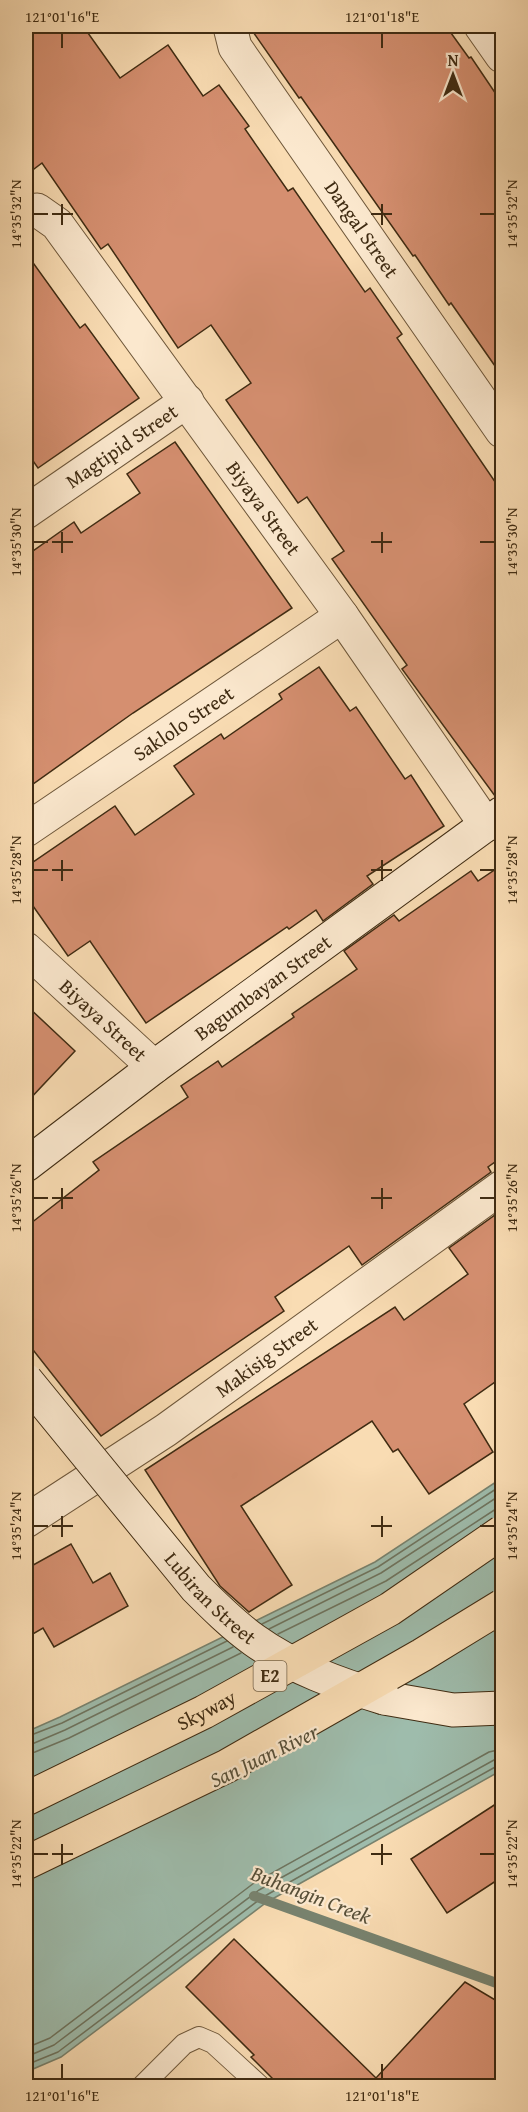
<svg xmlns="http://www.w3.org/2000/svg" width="528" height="2112" font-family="'Gentium Book Plus',serif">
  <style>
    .water { fill: #9ebcac; stroke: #78826e; stroke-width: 1.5 }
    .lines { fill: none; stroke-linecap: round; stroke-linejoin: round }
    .shore { stroke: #6e745f; stroke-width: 1.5 }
    .stream { stroke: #78826e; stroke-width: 10 }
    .building { fill: #d58f70; stroke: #3f2b12; stroke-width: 1.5 }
    .lane-casing { stroke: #6e573a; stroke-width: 22 }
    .street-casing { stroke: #6e573a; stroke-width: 35 }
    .secondary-casing { stroke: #3f2b12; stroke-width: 35 }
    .lane { stroke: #fbe8ce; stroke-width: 20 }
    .street { stroke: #fbe8ce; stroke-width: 33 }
    .secondary { stroke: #fbe8ce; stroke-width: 33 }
    .secondary-bridge-casing { stroke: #3f2b12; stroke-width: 35; stroke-linecap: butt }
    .highway-bridge-casing { stroke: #3f2b12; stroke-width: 35; stroke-linecap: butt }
    .secondary-bridge { stroke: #fbe8ce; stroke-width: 33 }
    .highway-bridge { stroke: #f9dcb3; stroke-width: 33 }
    .ticks { fill: none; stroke: #3f2b12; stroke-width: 2 }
    .labels { text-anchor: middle; stroke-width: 4.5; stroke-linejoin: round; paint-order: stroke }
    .shield { fill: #fbe8ce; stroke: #77644a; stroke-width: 1.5 }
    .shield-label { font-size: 18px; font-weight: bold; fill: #3f2b12 }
    .street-label { font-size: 20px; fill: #3f2b12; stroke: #fbe8ce }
    .water-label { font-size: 21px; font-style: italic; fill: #574f38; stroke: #fbe8ce }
    .neatline { fill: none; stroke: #3f2b12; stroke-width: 2 }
    .ticks-label { font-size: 15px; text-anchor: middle; fill: #3f2b12 }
  </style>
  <rect width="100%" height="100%" fill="#f9dcb3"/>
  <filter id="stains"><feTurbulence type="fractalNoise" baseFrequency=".00333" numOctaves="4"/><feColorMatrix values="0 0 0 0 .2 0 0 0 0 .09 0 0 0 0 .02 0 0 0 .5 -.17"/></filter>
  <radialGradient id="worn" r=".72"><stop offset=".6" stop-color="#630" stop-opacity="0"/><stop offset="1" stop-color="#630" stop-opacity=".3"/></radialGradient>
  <polygon class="water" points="502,1478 502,1770 267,1902 61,2057 26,2072 26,1732 60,1717 375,1562"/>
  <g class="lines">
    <g class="shore">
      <polyline points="262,1624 378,1567 502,1485"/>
      <polyline points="269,1629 381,1573 502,1494"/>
      <polyline points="278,1634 386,1581 502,1505"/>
      <polyline points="26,1737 62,1723 227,1641"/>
      <polyline points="26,1745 32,1744 65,1730 233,1647"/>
      <polyline points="26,1754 35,1752 69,1738 241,1653"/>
      <polyline points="26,2048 50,2038 254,1883 489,1752 502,1749"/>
      <polyline points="26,2057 54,2045 259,1890 494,1760 502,1758"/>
      <polyline points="26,2065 58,2052 263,1897 497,1766 502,1765"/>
    </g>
    <polyline class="stream" points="254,1896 502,1985"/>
  </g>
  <g class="building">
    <polygon points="26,26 83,26 120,78 168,45 203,96 219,85 249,126 245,129 288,191 293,188 365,292 370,288 402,334 397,338 502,492 502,795 495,796 402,669 407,665 332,559 344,551 307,497 298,503 226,400 251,383 211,325 178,348 108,244 101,249 42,163 26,175"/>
    <polygon points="249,26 446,26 469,58 471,57 502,103 502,376 451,303 449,305 415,255 413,256 301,97 299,98"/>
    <polygon points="26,253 80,328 85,324 139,398 38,468 26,451"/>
    <polygon points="175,442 292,608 133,713 26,789 26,556 74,522 81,533 140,493 127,474"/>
    <polygon points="319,667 350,711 356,707 405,779 411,775 444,826 367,876 373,884 323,921 316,910 289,929 287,927 146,1023 90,941 68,956 26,896 26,867 115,806 135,835 194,794 174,766 221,734 224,739 282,699 279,694"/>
    <polygon points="502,865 502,1157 488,1167 491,1172 362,1265 349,1246 275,1297 284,1311 101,1436 26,1341 26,1227 99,1170 93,1162 188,1097 181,1086 218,1061 222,1067 294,1017 292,1014 357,969 344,951 394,915 399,921 471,871 478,881"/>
    <polygon points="26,1005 75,1051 26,1103"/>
    <polygon points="502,1210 502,1377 464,1404 493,1452 429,1494 398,1449 393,1452 372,1421 241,1506 292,1585 249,1612 220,1586 145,1470 395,1307 404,1320 468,1274 449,1248"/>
    <polygon points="71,1544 93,1583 110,1573 128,1606 54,1647 43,1628 26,1638 26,1569"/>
    <polygon points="502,1800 502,1877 447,1913 411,1859"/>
    <polygon points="234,1939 376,2078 465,1982 502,2004 502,2086 280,2086 251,2057 254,2055 186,1987"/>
  </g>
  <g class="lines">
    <defs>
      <polyline id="lane" points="142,2086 184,2044 199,2037 213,2043 260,2086"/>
      <g id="street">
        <path id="s1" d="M231,26L230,27L235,47L502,431"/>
        <polyline points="481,26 502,56"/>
        <path id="s2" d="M26,212L37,210L57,224L342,616L486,825"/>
        <path id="s3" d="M26,512L187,401"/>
        <path id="s4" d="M26,830L342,616"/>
        <path id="s5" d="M26,949L154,1067"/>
        <path id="s6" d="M26,1521L166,1430L502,1187"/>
      </g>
      <g id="secondary">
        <path id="s7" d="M26,1165L154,1067L502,813"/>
        <polyline points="384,1698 453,1710 502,1708"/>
      </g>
    </defs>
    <use href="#lane" class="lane-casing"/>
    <use href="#street" class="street-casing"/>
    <use href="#secondary" class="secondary-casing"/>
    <use href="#lane" class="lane"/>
    <use href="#street" class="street"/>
    <use href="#secondary" class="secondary"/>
    <defs>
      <g id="secondary-bridge">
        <path id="s8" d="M26,1380L196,1588C214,1606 233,1625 254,1640C293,1668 338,1684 384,1698"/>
      </g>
      <g id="highway-bridge">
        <path id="s9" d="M26,1799L204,1712L390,1609L502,1532"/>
        <polyline points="26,1863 227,1766 422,1655 502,1606"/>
      </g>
    </defs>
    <use href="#secondary-bridge" class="secondary-bridge-casing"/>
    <use href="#highway-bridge" class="highway-bridge-casing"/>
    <use href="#secondary-bridge" class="secondary-bridge"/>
    <use href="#highway-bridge" class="highway-bridge"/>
  </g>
  <path class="ticks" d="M62,33V48M382,33V48M62,204V225M382,204V225M33,214H48M52,214H73M371,214H392M480,214H495M62,532V553M382,532V553M33,542H48M52,542H73M371,542H392M480,542H495M62,860V881M382,860V881M33,870H48M52,870H73M371,870H392M480,870H495M62,1188V1209M382,1188V1209M33,1198H48M52,1198H73M371,1198H392M480,1198H495M62,1516V1537M382,1516V1537M33,1526H48M52,1526H73M371,1526H392M480,1526H495M62,1844V1865M382,1844V1865M33,1854H48M52,1854H73M371,1854H392M480,1854H495M62,2064V2079M382,2064V2079"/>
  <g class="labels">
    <rect class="shield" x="253.5" y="1661" width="33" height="30" rx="4.5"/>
    <g class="shield-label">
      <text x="270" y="1682">E2</text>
    </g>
    <g class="street-label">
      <text dy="7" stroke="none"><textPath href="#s1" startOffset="244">Dangal Street</textPath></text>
      <text dy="7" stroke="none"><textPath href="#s3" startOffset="116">Magtipid Street</textPath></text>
      <text dy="7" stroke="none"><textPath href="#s2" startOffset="387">Biyaya Street</textPath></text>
      <text dy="7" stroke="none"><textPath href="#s4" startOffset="190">Saklolo Street</textPath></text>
      <text dy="7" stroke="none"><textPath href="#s7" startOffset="296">Bagumbayan Street</textPath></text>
      <text dy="7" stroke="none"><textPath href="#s5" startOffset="105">Biyaya Street</textPath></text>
      <text dy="7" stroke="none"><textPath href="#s6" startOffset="291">Makisig Street</textPath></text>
      <text dy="7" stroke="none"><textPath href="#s8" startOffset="286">Lubiran Street</textPath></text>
      <text dy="7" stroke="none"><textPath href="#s9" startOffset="201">Skyway</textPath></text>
    </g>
    <g class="water-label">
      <text transform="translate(264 1756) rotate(-26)" y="7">San Juan River</text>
      <text transform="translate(311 1895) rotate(21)" y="7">Buhangin Creek</text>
    </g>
  </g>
  <rect width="528" height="2112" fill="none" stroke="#f9dcb3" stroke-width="66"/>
  <g transform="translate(453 75)" stroke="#fbe8ce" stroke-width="4.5" paint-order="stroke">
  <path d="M0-4.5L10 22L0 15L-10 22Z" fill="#3f2b12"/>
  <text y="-9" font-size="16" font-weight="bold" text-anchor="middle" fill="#3f2b12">N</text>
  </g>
  <rect x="33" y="33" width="462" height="2046" class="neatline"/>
  <g class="ticks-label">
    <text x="62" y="22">121°01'16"E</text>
    <text x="382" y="22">121°01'18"E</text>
    <text transform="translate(16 214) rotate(-90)" y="5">14°35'32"N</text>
    <text transform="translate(512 214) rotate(-90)" y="5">14°35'32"N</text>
    <text transform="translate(16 542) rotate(-90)" y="5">14°35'30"N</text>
    <text transform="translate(512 542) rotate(-90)" y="5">14°35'30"N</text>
    <text transform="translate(16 870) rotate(-90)" y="5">14°35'28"N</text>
    <text transform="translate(512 870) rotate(-90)" y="5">14°35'28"N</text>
    <text transform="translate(16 1198) rotate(-90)" y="5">14°35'26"N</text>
    <text transform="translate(512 1198) rotate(-90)" y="5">14°35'26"N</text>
    <text transform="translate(16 1526) rotate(-90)" y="5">14°35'24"N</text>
    <text transform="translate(512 1526) rotate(-90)" y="5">14°35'24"N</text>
    <text transform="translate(16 1854) rotate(-90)" y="5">14°35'22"N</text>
    <text transform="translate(512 1854) rotate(-90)" y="5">14°35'22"N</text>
    <text x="62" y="2101">121°01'16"E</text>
    <text x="382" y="2101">121°01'18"E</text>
  </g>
  <rect width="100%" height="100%" filter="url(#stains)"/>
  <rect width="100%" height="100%" fill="url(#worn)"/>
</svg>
